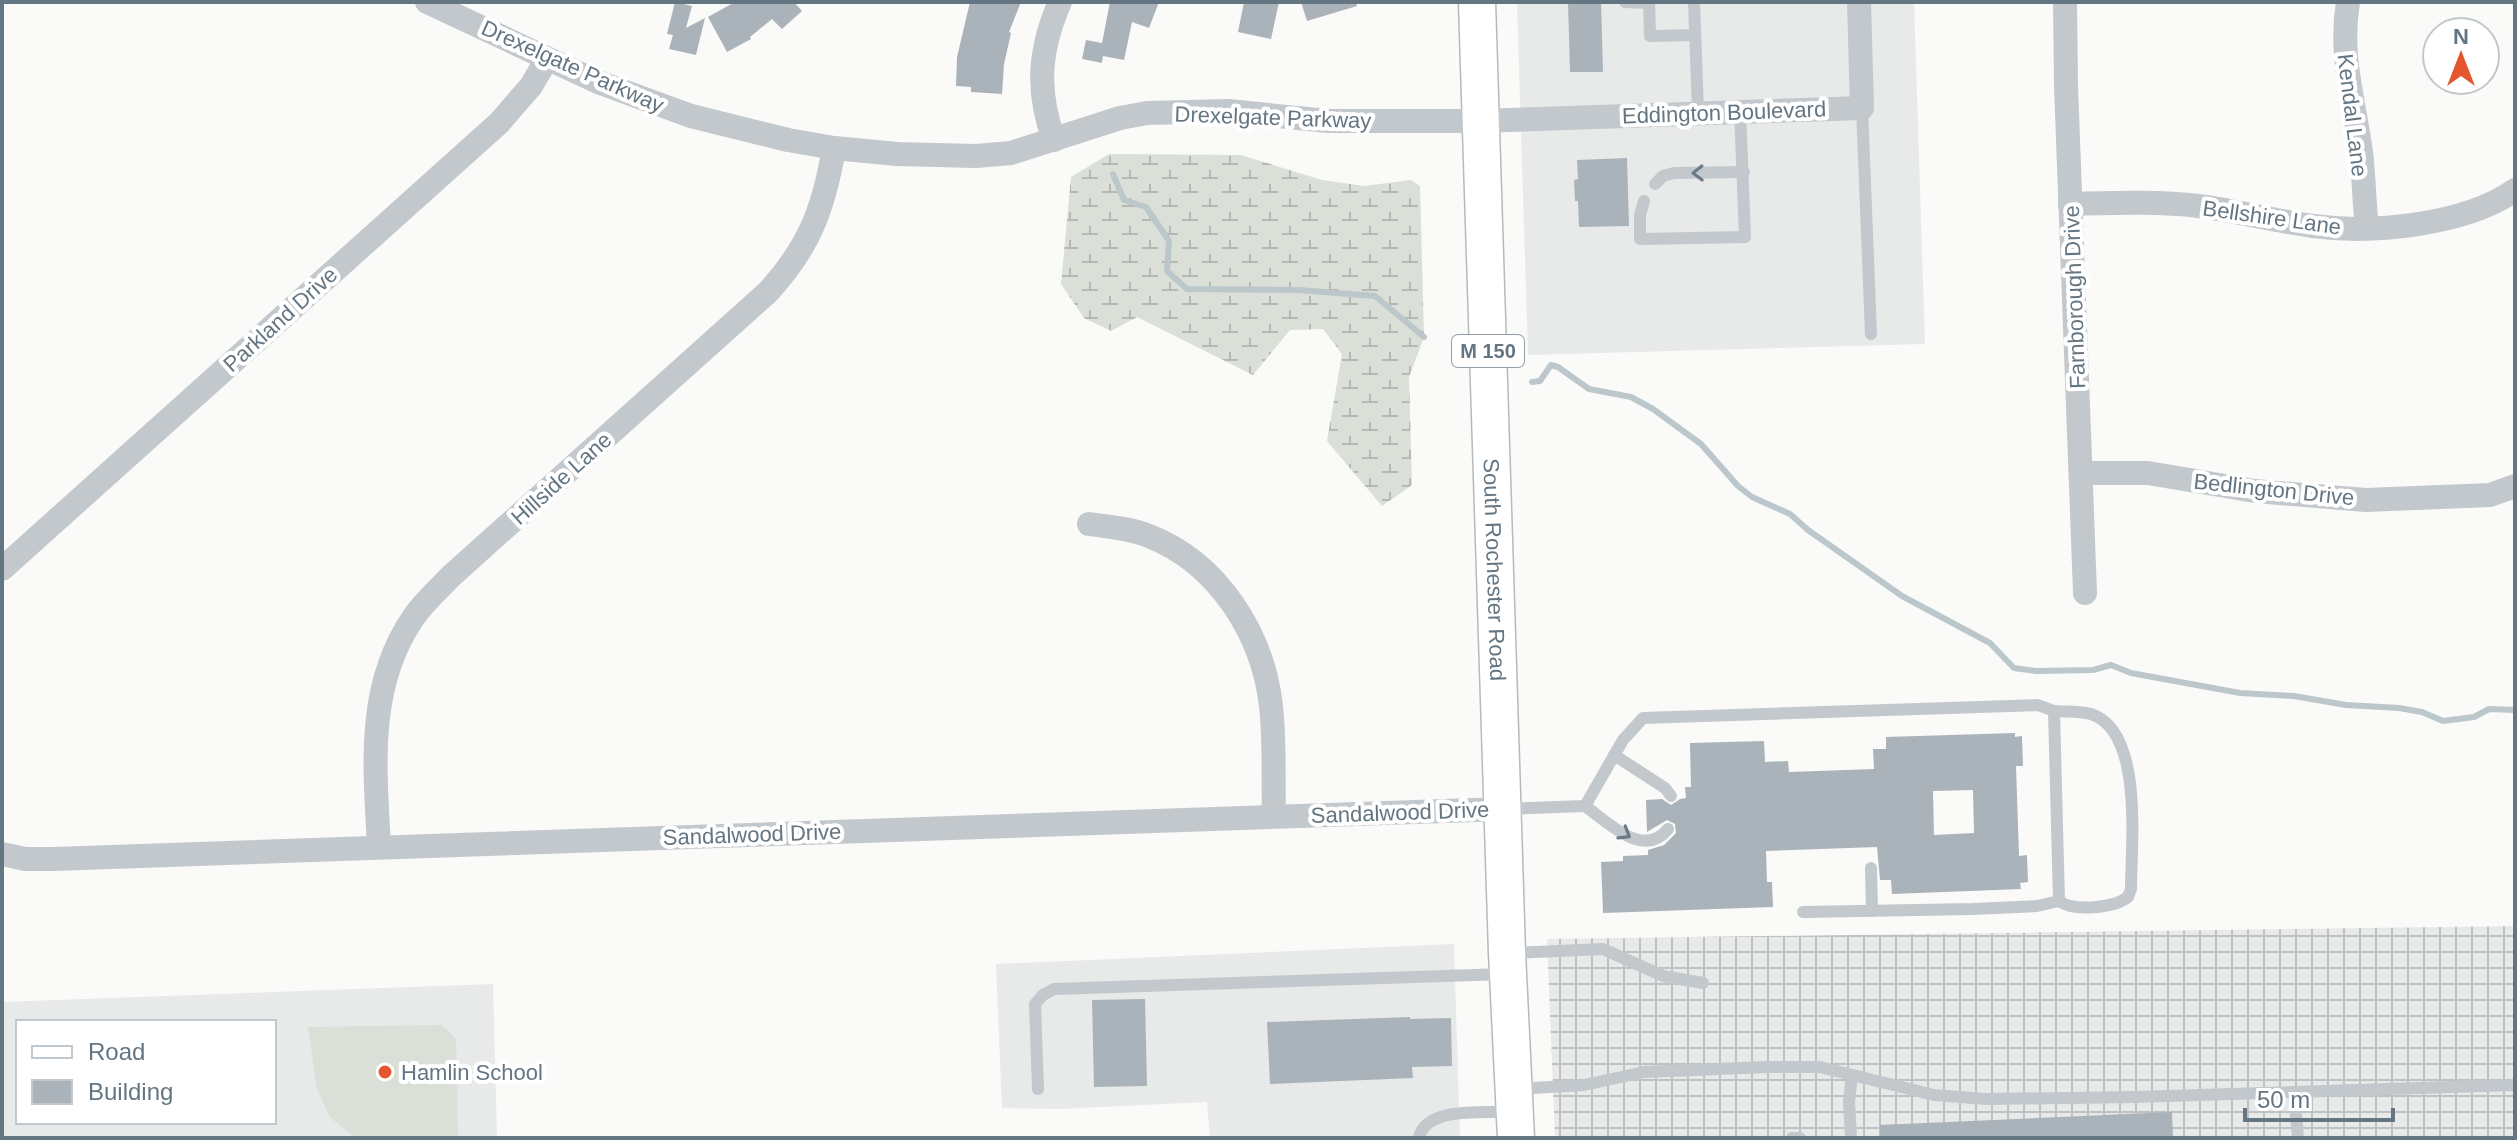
<svg xmlns="http://www.w3.org/2000/svg" width="2517" height="1140" font-family="Helvetica,sans-serif">
  <style>
    .built { fill: #e8e9e9; fill-rule: evenodd }
    .industrial { fill: url(#industrial-grid) }
    .wetland { fill: url(#wetland-marsh) }
    .pitch { fill: #dadfd7 }
    .lines { fill: none; stroke-linecap: round; stroke-linejoin: round }
    .stream { stroke: #bbc7cb; stroke-width: 6 }
    .building { fill: #aab3b9; fill-rule: evenodd }
    .primary-casing { stroke: #b5babe; stroke-width: 39 }
    .lane { stroke: #c3c8cc; stroke-width: 12 }
    .street { stroke: #c3c8cc; stroke-width: 24 }
    .primary { stroke: #fff; stroke-width: 36 }
    .oneway { stroke: #6a7a87 }
    .poi-dot { fill: #e4572e; stroke: #fff; stroke-width: 3 }
    .labels { text-anchor: middle; stroke-width: 8; stroke-linejoin: round; paint-order: stroke }
    .shield { fill: #fff; stroke: #939fa8; stroke-width: 2 }
    .shield-label { font-size: 20px; font-weight: bold; fill: #657683 }
    .street-label { font-size: 22px; fill: #657683; stroke: #fff }
    .poi-label { font-size: 22px; fill: #657683; stroke: #fff; text-anchor: start }
  </style>
  <defs>
    <pattern id="industrial-grid" width="8" height="8" patternUnits="userSpaceOnUse" patternTransform="scale(2)"><rect width="8" height="8" fill="#e8e9e9"/><path d="M0 4h8M4 0v8" fill="none" stroke="#c0c1c2"/></pattern>
    <pattern id="wetland-marsh" width="20" height="14" patternUnits="userSpaceOnUse" patternTransform="scale(2)"><rect width="20" height="14" fill="#dadfd7"/><path d="M1 5h8M5 5V1M11 12h8M15 12V8" fill="none" stroke="#b4b9b4"/></pattern>
  </defs>
  <rect width="100%" height="100%" fill="#fafaf8"/>
  <g class="built">
    <polygon points="1517,2 1914,2 1925,344 1528,355"/>
    <polygon points="1454,944 1460,1138 1210,1138 1207,1102 1058,1109 1002,1108 996,964"/>
    <path d="M493,984L497,1138H2V1002ZM18,1022H274V1122H18Z"/>
  </g>
  <polygon class="industrial" points="2515,926 2515,1138 1555,1138 1547,939"/>
  <polygon class="wetland" points="1109,154 1241,155 1322,180 1364,186 1411,180 1420,186 1424,337 1409,377 1412,485 1382,506 1327,441 1342,354 1323,329 1290,330 1253,375 1137,317 1111,331 1084,318 1061,284 1071,177"/>
  <polygon class="pitch" points="442,1025 456,1039 458,1138 355,1138 330,1117 317,1089 308,1027"/>
  <g class="lines">
    <g class="stream">
      <polyline points="1113,174 1124,200 1146,207 1169,241 1167,271 1187,289 1299,290 1375,296 1424,337"/>
      <polyline points="1532,382 1540,381 1551,365 1558,367 1589,389 1631,397 1653,409 1701,444 1738,486 1752,497 1790,514 1808,530 1902,596 1990,643 2014,668 2036,671 2093,670 2111,665 2131,673 2240,693 2294,696 2346,705 2399,708 2422,712 2443,721 2474,717 2489,709 2515,710"/>
    </g>
  </g>
  <g class="building">
    <polygon points="675,2 692,6 686,28 705,18 696,55 669,49 673,35 667,34"/>
    <polygon points="735,2 794,2 802,11 782,29 772,19 750,37 751,39 727,52 708,17"/>
    <polygon points="970,2 1021,2 1009,32 1011,33 1004,64 1002,94 971,92 971,87 956,86 957,57"/>
    <polygon points="1110,2 1159,2 1149,28 1132,22 1124,60 1103,56 1102,63 1082,59 1086,40 1102,43"/>
    <polygon points="1244,2 1279,2 1271,39 1238,32"/>
    <polygon points="1301,2 1356,2 1357,6 1307,21"/>
    <polygon points="1568,2 1601,2 1603,72 1570,72"/>
    <polygon points="1627,158 1629,226 1579,227 1578,201 1575,201 1574,180 1578,179 1577,160"/>
    <path d="M2015,733V737L2022,736L2023,766H2016L2019,856L2027,855L2028,882L2020,883L2021,889L1892,894L1891,880H1880L1877,847L1766,851L1767,882H1772L1773,907L1603,913L1601,862L1623,861V856L1648,855V850L1664,845L1676,833L1675,824L1667,820L1647,832L1646,800L1662,799L1671,805L1680,799L1686,798L1685,787H1691L1690,743L1764,741L1765,762L1788,761L1789,772L1874,769L1873,749H1886V737ZM1973,790L1974,833L1934,835L1933,791Z"/>
    <polygon points="1145,999 1147,1086 1094,1087 1092,1000"/>
    <polygon points="1410,1017 1410,1019 1451,1018 1452,1066 1412,1067 1413,1078 1270,1084 1267,1022"/>
    <polygon points="2172,1112 2173,1138 1880,1138 1880,1125"/>
  </g>
  <g class="lines">
    <defs>
      <g id="primary">
        <path id="s1" d="M1477,2L1507,953L1516,1138"/>
      </g>
    </defs>
    <use href="#primary" class="primary-casing"/>
    <g class="lane">
      <polyline points="1625,2 1649,3"/>
      <polyline points="1649,2 1650,36 1695,35"/>
      <polyline points="1694,2 1698,112"/>
      <polyline points="1862,108 1871,334"/>
      <polyline points="1655,184 1663,176 1674,173 1744,172"/>
      <polyline points="1644,201 1640,215 1640,239 1745,237 1740,111"/>
      <polyline points="1614,755 1665,788 1671,796"/>
      <path d="M1585,806C1608,822 1643,860 1668,829"/>
      <polyline points="1506,809 1585,806 1623,740 1643,718 2038,705 2054,711 2059,901"/>
      <polyline points="1871,868 1872,911"/>
      <path d="M1803,912L1973,909L2037,906L2059,901C2074,912 2114,908 2128,897L2131,889C2131,845 2144,731 2091,714C2080,711 2065,712 2054,711"/>
      <polyline points="1510,953 1603,949 1663,976 1703,983"/>
      <polyline points="1038,1089 1035,1004 1043,995 1054,989 1505,974"/>
      <polyline points="1515,1089 1584,1085 1644,1072 1767,1067 1820,1067 1934,1095 1986,1099 2135,1097 2515,1085"/>
      <polyline points="2294,1092 2298,1138"/>
      <path d="M1419,1138C1425,1106 1486,1113 1512,1112"/>
      <polyline points="1792,1138 1800,1138"/>
      <polyline points="1851,1138 1849,1101 1852,1075"/>
    </g>
    <g class="street">
      <polyline points="427,2 598,82 691,116 788,140 834,148 897,154 976,156 1011,153 1120,118 1147,113 1228,111 1328,121 1480,121 1862,108 1859,2"/>
      <polyline points="2065,2 2066,86 2085,593"/>
      <path d="M2348,2C2339,55 2354,100 2361,152C2364,177 2364,202 2367,228"/>
      <path d="M1054,140C1036,91 1039,50 1060,2"/>
      <path d="M2070,204C2113,203 2156,201 2199,206C2237,211 2275,221 2313,226C2373,234 2465,225 2515,190"/>
      <polyline points="2081,473 2148,473 2255,491 2366,500 2490,495 2515,486"/>
      <path d="M1089,524C1109,527 1130,528 1149,536C1218,563 1263,634 1271,706C1275,743 1273,780 1274,816"/>
      <polyline points="2,569 499,123 531,86 547,59"/>
      <path d="M379,847C375,768 366,687 413,618C423,603 438,590 450,577L767,293C809,248 824,208 834,148"/>
      <polyline points="2,854 25,859 54,859 1503,809"/>
    </g>
    <use href="#primary" class="primary"/>
  </g>
  <defs><path id="oneway-chevron" d="M-2-3.5L2.5 0L-2 3.5" fill="none" stroke-width="1.6" stroke-linecap="round" stroke-linejoin="round" transform="scale(2)"/></defs>
  <g class="oneway">
    <use href="#oneway-chevron" transform="translate(1698 173) rotate(179)"/>
    <use href="#oneway-chevron" transform="translate(1625 834) rotate(31)"/>
  </g>
  <circle class="poi-dot" cx="385" cy="1072" r="8"/>
  <g class="labels">
    <rect class="shield" x="1452" y="335" width="72" height="32" rx="6"/>
    <g class="shield-label">
      <text x="1488" y="358">M 150</text>
    </g>
    <g class="street-label">
      <text transform="translate(573 66) rotate(24)" y="8">Drexelgate Parkway</text>
      <text transform="translate(1724 112) rotate(-2)" y="8">Eddington Boulevard</text>
      <text transform="translate(2353 115) rotate(83)" y="8">Kendal Lane</text>
      <text transform="translate(1273 117) rotate(2)" y="8">Drexelgate Parkway</text>
      <text transform="translate(2272 217) rotate(8)" y="8">Bellshire Lane</text>
      <text transform="translate(2074 297) rotate(-92)" y="8">Farnborough Drive</text>
      <text transform="translate(280 319) rotate(-42)" y="8">Parkland Drive</text>
      <text transform="translate(561 478) rotate(-42)" y="8">Hillside Lane</text>
      <text transform="translate(2274 489) rotate(6)" y="8">Bedlington Drive</text>
      <text dy="8" stroke="none"><textPath href="#s1" startOffset="568">South Rochester Road</textPath></text>
      <text transform="translate(1400 812) rotate(-2)" y="8">Sandalwood Drive</text>
      <text transform="translate(752 834) rotate(-2)" y="8">Sandalwood Drive</text>
    </g>
    <g class="poi-label">
      <text x="401" y="1080">Hamlin School</text>
    </g>
  </g>
  <rect width="2517" height="1140" fill="none" stroke="#657683" stroke-width="8"/>
  <rect x="16" y="1020" width="260" height="104" fill="#ffffff" stroke="#c1c8cd" stroke-width="2"/>
  <rect x="32" y="1046" width="40" height="12" fill="#ffffff" stroke="#c1c8cd" stroke-width="2"/>
  <text x="88" y="1060" font-size="24" fill="#657683">Road</text>
  <rect x="32" y="1080" width="40" height="24" fill="#aab3b9" stroke="#c1c8cd" stroke-width="2"/>
  <text x="88" y="1100" font-size="24" fill="#657683">Building</text>
  <g transform="translate(2461 56)"><circle r="38" fill="#ffffff" stroke="#c1c8cd" stroke-width="2"/>
  <path d="M0-6L14 30L0 20L-14 30Z" fill="#e4572e"/>
  <text y="-12" font-size="22" font-weight="bold" text-anchor="middle" fill="#657683">N</text>
  </g>
  <path d="M2245 1108v12h148v-12" fill="none" stroke="#657683" stroke-width="4"/>
  <text x="2257" y="1108" font-size="24" fill="#657683" stroke="#ffffff" stroke-width="6" paint-order="stroke">50 m</text>
</svg>
